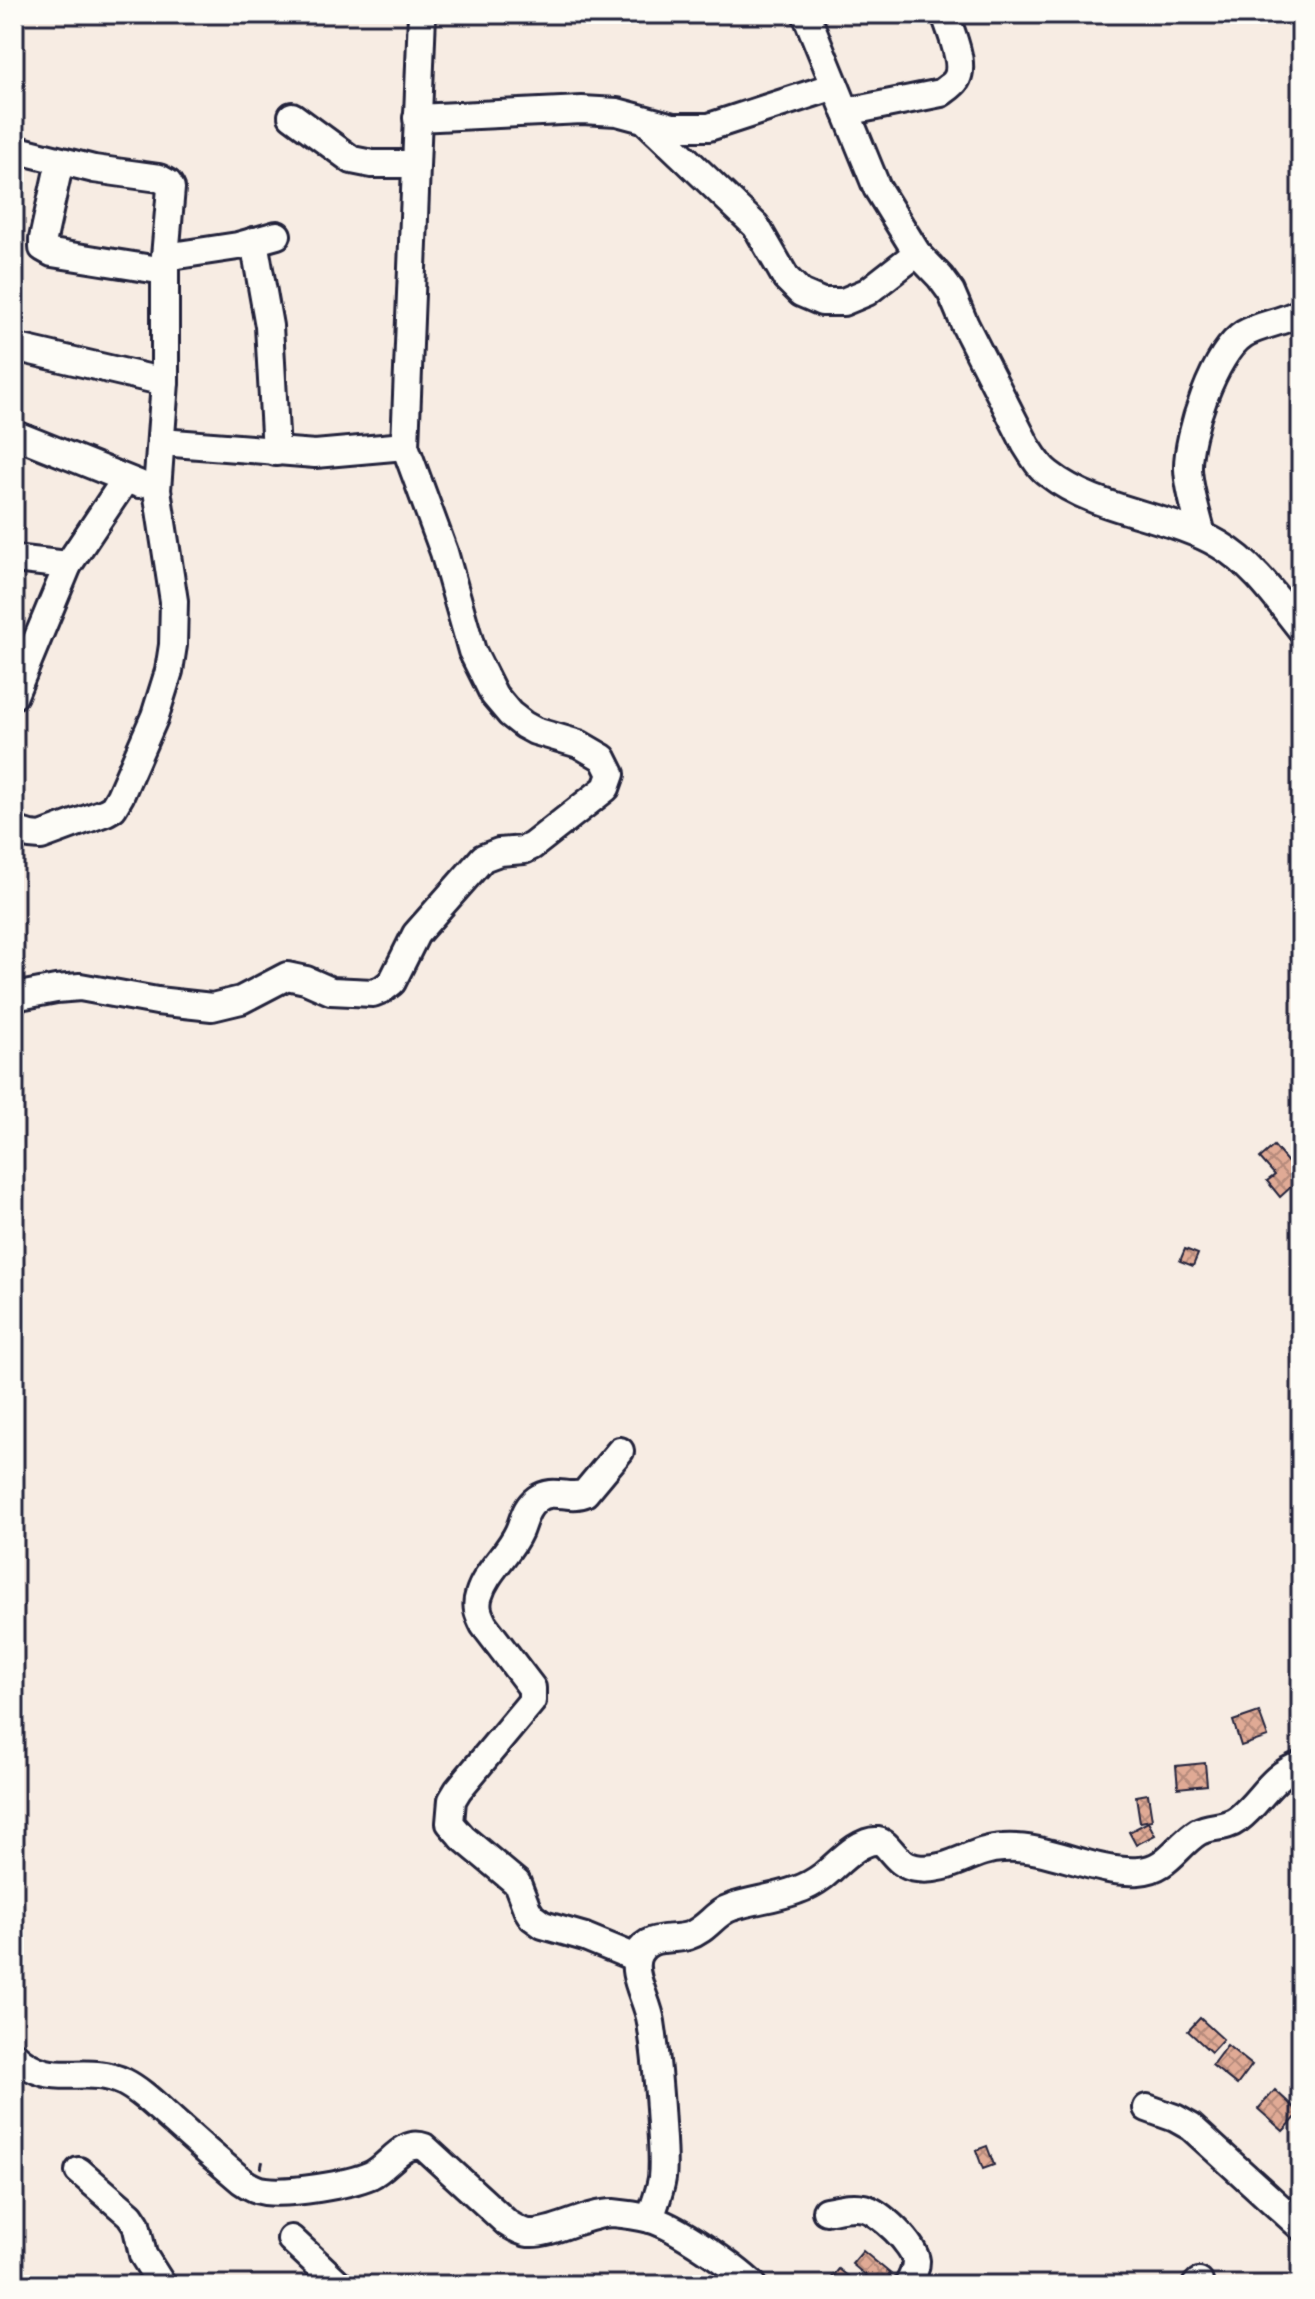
<svg xmlns="http://www.w3.org/2000/svg" width="1315" height="2299" font-family="Delius,sans-serif">
  <style>
    .building { fill: url(#building-cross-hatch); stroke: #22223b; stroke-width: 2 }
    .lines { fill: none; stroke-linecap: round; stroke-linejoin: round }
    .minor-casing { stroke: #22223b; stroke-width: 32 }
    .path { stroke: #22223b; stroke-width: 3; stroke-dasharray: 8 6; stroke-linecap: butt }
    .minor { stroke: #fdfcf7; stroke-width: 26 }
  </style>
  <defs>
    <pattern id="building-cross-hatch" width="8" height="8" patternUnits="userSpaceOnUse" patternTransform="scale(2)"><rect width="8" height="8" fill="#e0aa95"/><path d="M0 0l8 8M0 8l8-8" fill="none" stroke="#b58a7b"/></pattern>
  </defs>
  <rect width="100%" height="100%" fill="#f7ece3"/>
  <filter id="ink" filterUnits="userSpaceOnUse"><feTurbulence type="fractalNoise" baseFrequency=".0125" numOctaves="2"/><feDisplacementMap in="SourceGraphic" scale="16" xChannelSelector="R" yChannelSelector="G"/><feConvolveMatrix kernelMatrix="1 2 1 2 8 2 1 2 1" color-interpolation-filters="sRGB"/></filter>
  <g filter="url(#ink)">
    <g class="building">
      <polygon points="1274,1146 1301,1178 1280,1197 1267,1181 1275,1175 1260,1158"/>
      <polygon points="1185,1249 1198,1254 1193,1266 1180,1261"/>
      <polygon points="1259,1712 1268,1737 1241,1746 1233,1721"/>
      <polygon points="1205,1763 1207,1785 1178,1788 1176,1766"/>
      <polygon points="1148,1794 1152,1820 1140,1822 1136,1796"/>
      <polygon points="1148,1822 1155,1835 1136,1845 1129,1832"/>
      <polygon points="1200,2018 1223,2039 1211,2052 1188,2031"/>
      <polygon points="1227,2045 1252,2065 1237,2085 1212,2065"/>
      <polygon points="1275,2090 1300,2113 1283,2131 1258,2109"/>
      <polygon points="987,2146 994,2165 983,2169 976,2150"/>
      <polygon points="863,2251 891,2274 881,2285 877,2285 852,2264"/>
      <polygon points="839,2269 858,2284 863,2277 873,2285 826,2285"/>
    </g>
    <g class="lines">
      <defs>
        <g id="minor">
          <path d="M806,14L877,188L917,253L940,277L951,292L965,325L1026,445C1033,456 1039,467 1049,474C1097,512 1168,514 1220,545C1254,565 1277,599 1301,629"/>
          <path d="M846,112L941,93C946,89 953,85 956,80C966,65 950,30 945,14"/>
          <polyline points="292,116 352,160 372,164 416,164"/>
          <polyline points="417,118 582,110 617,112 673,127 709,127 835,86"/>
          <polyline points="647,122 756,226 786,278 801,293 822,302 843,302 867,292 917,253"/>
          <polyline points="14,149 94,169 159,178 168,183 171,188 165,257 165,382 157,490 174,601 173,645 169,671 155,716 120,796 113,808 106,812 41,836 30,835 14,830"/>
          <polyline points="60,161 43,239 43,248 52,253 165,271"/>
          <polyline points="254,241 269,326 276,452"/>
          <polyline points="165,257 238,246 277,235"/>
          <polyline points="14,347 165,382"/>
          <polyline points="14,434 139,484"/>
          <polyline points="161,442 315,454 405,446"/>
          <path d="M1202,535C1197,514 1189,491 1188,469C1187,435 1214,353 1244,334C1260,324 1282,323 1301,312"/>
          <polyline points="14,559 68,565"/>
          <polyline points="14,695 68,565 125,480"/>
          <polyline points="14,997 56,989 80,987 157,1001 212,1007 241,1000 287,976 306,980 331,991 373,993 383,989 392,982 416,934 483,858 499,852 524,850 532,846 606,788 611,774 603,758 579,744 535,731 524,725 510,714 494,695 472,651 444,552 405,446 422,14"/>
          <path d="M620,1451L585,1493C569,1500 553,1487 537,1499C525,1508 524,1519 519,1531C509,1554 486,1571 479,1595C475,1607 479,1615 484,1625L532,1688V1701L458,1790L452,1800L450,1823L463,1838L517,1883L527,1909L532,1917L543,1925L585,1937L636,1958"/>
          <path d="M14,2055C52,2091 83,2063 124,2082C142,2091 157,2107 172,2120C195,2141 218,2161 242,2181C249,2186 256,2190 265,2191C291,2194 347,2185 371,2175C389,2167 403,2139 424,2147L507,2223C513,2227 521,2232 529,2233C552,2235 586,2213 613,2213C624,2214 638,2216 650,2219C676,2226 733,2266 753,2285"/>
          <polyline points="1147,2108 1175,2118 1191,2127 1301,2227"/>
          <polyline points="79,2171 130,2215 136,2224 143,2255 162,2285"/>
          <path d="M826,2211C838,2209 852,2205 864,2208C880,2212 914,2244 916,2261C916,2270 912,2278 908,2285"/>
          <path d="M650,2219C654,2206 660,2192 662,2178C664,2161 662,2141 661,2124C659,2090 656,2055 651,2022C648,2000 628,1971 639,1953C649,1934 671,1941 688,1936C707,1930 715,1912 732,1907C753,1900 776,1898 797,1890C806,1887 815,1882 823,1876C837,1865 859,1839 878,1841C890,1843 895,1865 916,1868C950,1873 971,1849 1003,1848C1049,1845 1093,1874 1139,1871C1167,1870 1177,1845 1198,1832C1211,1825 1225,1829 1238,1819C1262,1801 1269,1776 1301,1765"/>
          <polyline points="291,2239 340,2285"/>
          <polyline points="1196,2285 1199,2282"/>
        </g>
      </defs>
      <use href="#minor" class="minor-casing"/>
      <polyline class="path" points="261,2169 263,2159"/>
      <use href="#minor" class="minor"/>
    </g>
  </g>
  <rect width="1315" height="2299" fill="none" stroke="#fdfcf7" stroke-width="48"/>
  <rect x="24" y="24" width="1267" height="2251" fill="none" stroke="#22223b" stroke-width="3" filter="url(#ink)"/>
</svg>
